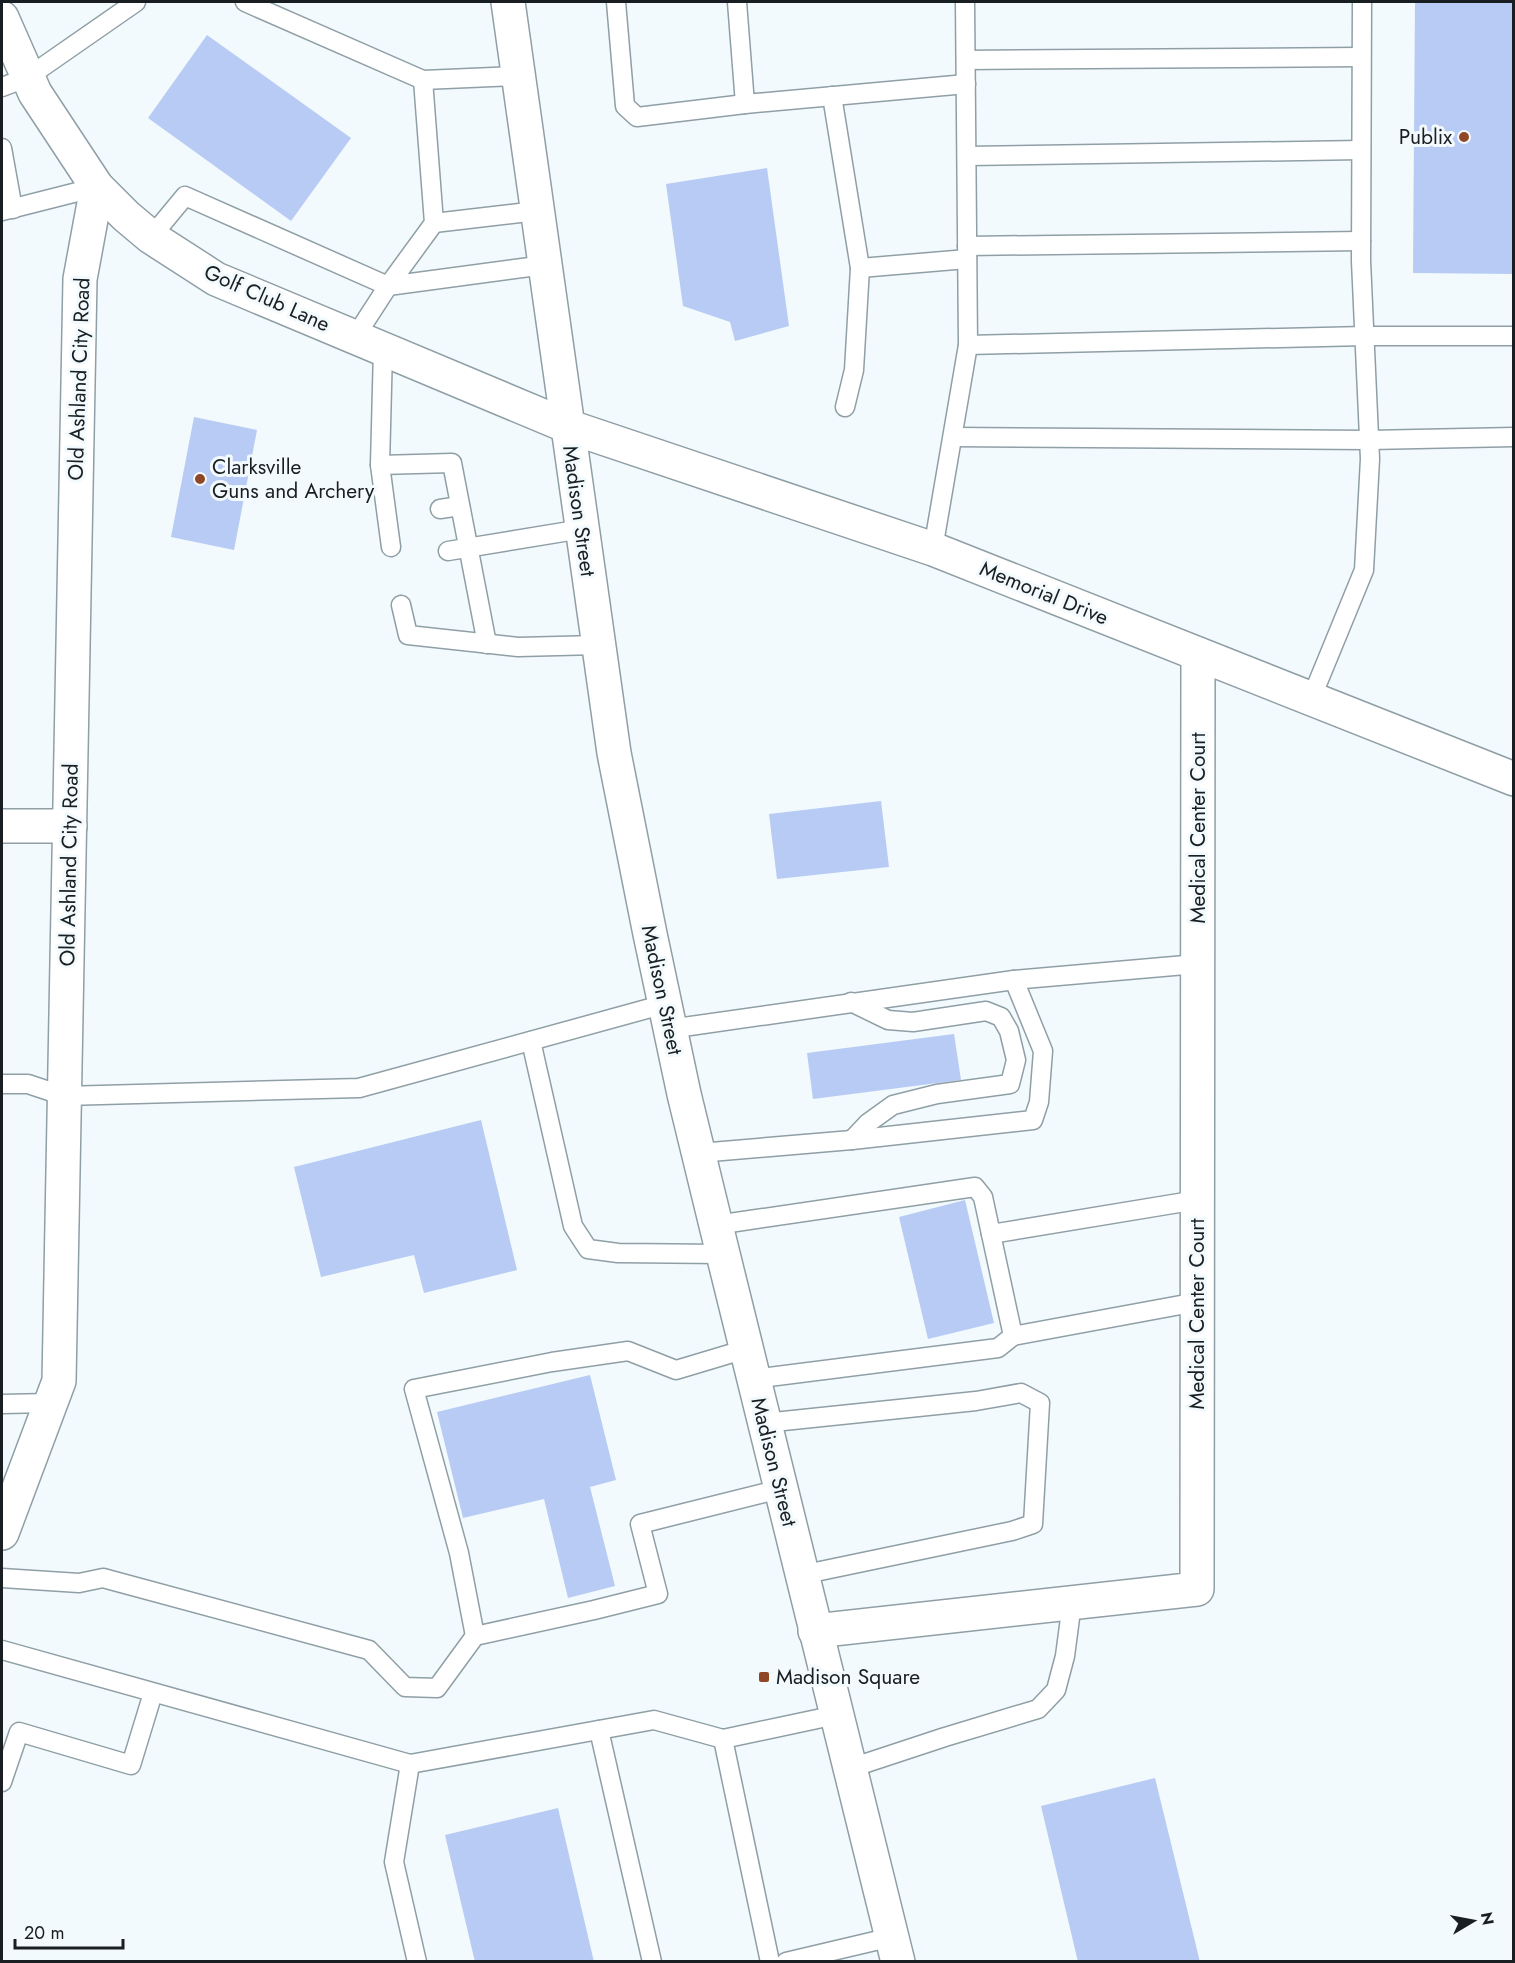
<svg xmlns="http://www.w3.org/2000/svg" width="1515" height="1963" font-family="Jost,sans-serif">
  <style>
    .building { fill: #b7cbf4 }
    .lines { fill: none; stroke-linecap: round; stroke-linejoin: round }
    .service-casing { stroke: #8f9fa6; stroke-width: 21 }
    .minor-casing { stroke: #8f9fa6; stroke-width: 36 }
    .tertiary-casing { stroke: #8f9fa6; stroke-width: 36 }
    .secondary-casing { stroke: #8f9fa6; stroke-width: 36 }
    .primary-casing { stroke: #8f9fa6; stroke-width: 36 }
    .service { stroke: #fff; stroke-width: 18 }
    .minor { stroke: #fff; stroke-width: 33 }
    .tertiary { stroke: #fff; stroke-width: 33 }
    .secondary { stroke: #fff; stroke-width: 33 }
    .primary { stroke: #fff; stroke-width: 33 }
    .poi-dot { fill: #8f4725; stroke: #f3fafd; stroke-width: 2 }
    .labels { text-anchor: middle; stroke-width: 6; stroke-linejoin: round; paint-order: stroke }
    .poi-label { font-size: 21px; fill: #181e21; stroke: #f3fafd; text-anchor: start }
    .street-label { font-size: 21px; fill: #181e21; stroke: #f3fafd }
  </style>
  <rect width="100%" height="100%" fill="#f3fafd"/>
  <g class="building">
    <polygon points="1415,2 1514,2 1514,274 1413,273"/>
    <polygon points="207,35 351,138 291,221 148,118"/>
    <polygon points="767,168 789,326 735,341 730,322 683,306 666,184"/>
    <polygon points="194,417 257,430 234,550 171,537"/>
    <polygon points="881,801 889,867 777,879 769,814"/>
    <polygon points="954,1034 961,1080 813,1099 807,1053"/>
    <polygon points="481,1120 517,1270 424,1293 414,1255 321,1277 294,1167"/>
    <polygon points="965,1200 994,1323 928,1339 899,1217"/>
    <polygon points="590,1375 616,1480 590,1487 615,1586 568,1598 544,1499 463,1518 437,1412"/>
    <polygon points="1155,1778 1200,1962 1078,1962 1041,1806"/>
    <polygon points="558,1808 594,1962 475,1962 445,1835"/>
  </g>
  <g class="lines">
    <defs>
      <g id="service">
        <polyline points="245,2 423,80 518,76"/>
        <polyline points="616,2 625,106 637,117 745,104"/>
        <polyline points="737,2 745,104 966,84"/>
        <polyline points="966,60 1361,57"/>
        <polyline points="2,87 28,77 136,2"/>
        <polyline points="832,96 860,268 854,370 845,407"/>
        <polyline points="2,148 13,209"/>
        <polyline points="967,156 1361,150"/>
        <polyline points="2,211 97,187"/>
        <polyline points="434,223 537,211"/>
        <polyline points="151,237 185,196 388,286 545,265"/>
        <polyline points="967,246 1361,241"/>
        <polyline points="860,268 967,259"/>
        <polyline points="355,337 388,286 434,223 423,80"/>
        <polyline points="968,345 1365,336 1514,336"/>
        <polyline points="383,349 380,465 391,547"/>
        <polyline points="953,437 1369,440 1514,437"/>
        <polyline points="380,465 452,463 487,644"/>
        <polyline points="440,509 460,506"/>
        <polyline points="933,549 968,345 965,2"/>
        <polyline points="448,551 582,529"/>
        <polyline points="401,605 408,635 518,647 598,645"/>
        <polyline points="1311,699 1364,570 1370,459 1361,261 1362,2"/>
        <polyline points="1014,980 1197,964"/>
        <polyline points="851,1002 888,1020 913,1022 986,1011 1001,1017 1009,1031 1016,1060 1010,1084 937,1094 893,1105 868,1123 852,1140"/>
        <polyline points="669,1029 1014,980 1043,1051 1039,1102 1033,1120 852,1140 699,1153"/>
        <polyline points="531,1041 573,1226 588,1249 618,1253 723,1254"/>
        <polyline points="2,1084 28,1084 64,1096 359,1088 665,1004"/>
        <polyline points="716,1225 975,1187 983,1197 1013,1336 998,1348 753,1379"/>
        <polyline points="991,1234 1197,1200"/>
        <polyline points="1013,1336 1197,1302"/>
        <polyline points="2,1404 50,1403"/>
        <polyline points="764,1423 976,1401 1021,1393 1040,1403 1033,1524 1012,1531 801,1575"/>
        <polyline points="2,1578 79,1583 103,1578 369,1650 405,1687 437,1688 475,1636 594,1610 658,1594 640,1524 780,1489"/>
        <polyline points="475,1636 459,1553 414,1389 552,1362 628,1351 676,1370 746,1349"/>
        <polyline points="2,1650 410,1764 654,1720 723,1739 836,1715"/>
        <polyline points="599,1730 652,1962"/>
        <polyline points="723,1739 770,1962"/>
        <polyline points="410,1764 394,1862 417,1962"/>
        <polyline points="851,1768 945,1737 1038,1709 1056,1690 1065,1656 1072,1603"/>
        <polyline points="2,1782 19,1732 131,1765 153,1693"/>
        <polyline points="786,1962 892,1937"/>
      </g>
      <g id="minor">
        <polyline points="2,826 70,826"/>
        <polyline points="815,1631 1197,1589 1198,654"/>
      </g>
      <g id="tertiary">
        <polyline points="2,18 35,93 97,187 126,216 151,237 216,279 567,426"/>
        <polyline points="2,1533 59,1381 80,279 97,187"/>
      </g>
      <polyline id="secondary" points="567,426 933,549 1514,779"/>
      <polyline id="primary" points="508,2 614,753 650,934 684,1094 723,1254 898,1962"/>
    </defs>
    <use href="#service" class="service-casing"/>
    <use href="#minor" class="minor-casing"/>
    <use href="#tertiary" class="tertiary-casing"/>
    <use href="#secondary" class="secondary-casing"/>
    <use href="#primary" class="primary-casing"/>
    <use href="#service" class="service"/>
    <use href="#minor" class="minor"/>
    <use href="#tertiary" class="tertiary"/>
    <use href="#secondary" class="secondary"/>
    <use href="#primary" class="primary"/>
  </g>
  <g class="poi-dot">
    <circle cx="1464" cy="137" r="6"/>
    <circle cx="200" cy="479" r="6"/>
    <rect x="758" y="1671" width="12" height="12" rx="3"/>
  </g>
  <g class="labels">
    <g class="poi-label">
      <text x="1452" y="144" text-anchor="end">Publix</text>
      <text x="212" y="474">Clarksville<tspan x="212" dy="24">Guns and Archery</tspan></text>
      <text x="776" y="1684">Madison Square</text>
    </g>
    <g class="street-label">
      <text transform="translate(267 298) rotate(24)" y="7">Golf Club Lane</text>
      <text transform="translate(79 379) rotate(-88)" y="7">Old Ashland City Road</text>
      <text transform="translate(579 511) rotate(82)" y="7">Madison Street</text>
      <text transform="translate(1044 593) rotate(22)" y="7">Memorial Drive</text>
      <text transform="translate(1198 828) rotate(-90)" y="7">Medical Center Court</text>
      <text transform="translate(69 865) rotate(-89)" y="7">Old Ashland City Road</text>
      <text transform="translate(662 990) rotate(78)" y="7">Madison Street</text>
      <text transform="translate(1197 1314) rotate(-90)" y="7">Medical Center Court</text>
      <text transform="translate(774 1462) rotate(76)" y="7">Madison Street</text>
    </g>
  </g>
  <rect width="1515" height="1963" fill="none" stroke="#181e21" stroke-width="6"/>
  <g transform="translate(1473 1921) rotate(80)" stroke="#f3fafd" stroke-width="4.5" paint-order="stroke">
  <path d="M0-4.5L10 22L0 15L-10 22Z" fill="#181e21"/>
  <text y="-9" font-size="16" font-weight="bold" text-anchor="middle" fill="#181e21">N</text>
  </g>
  <path d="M15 1939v9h108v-9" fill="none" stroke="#181e21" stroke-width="3"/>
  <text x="24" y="1939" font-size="18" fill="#181e21" stroke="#f3fafd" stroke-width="4.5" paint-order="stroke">20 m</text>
</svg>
